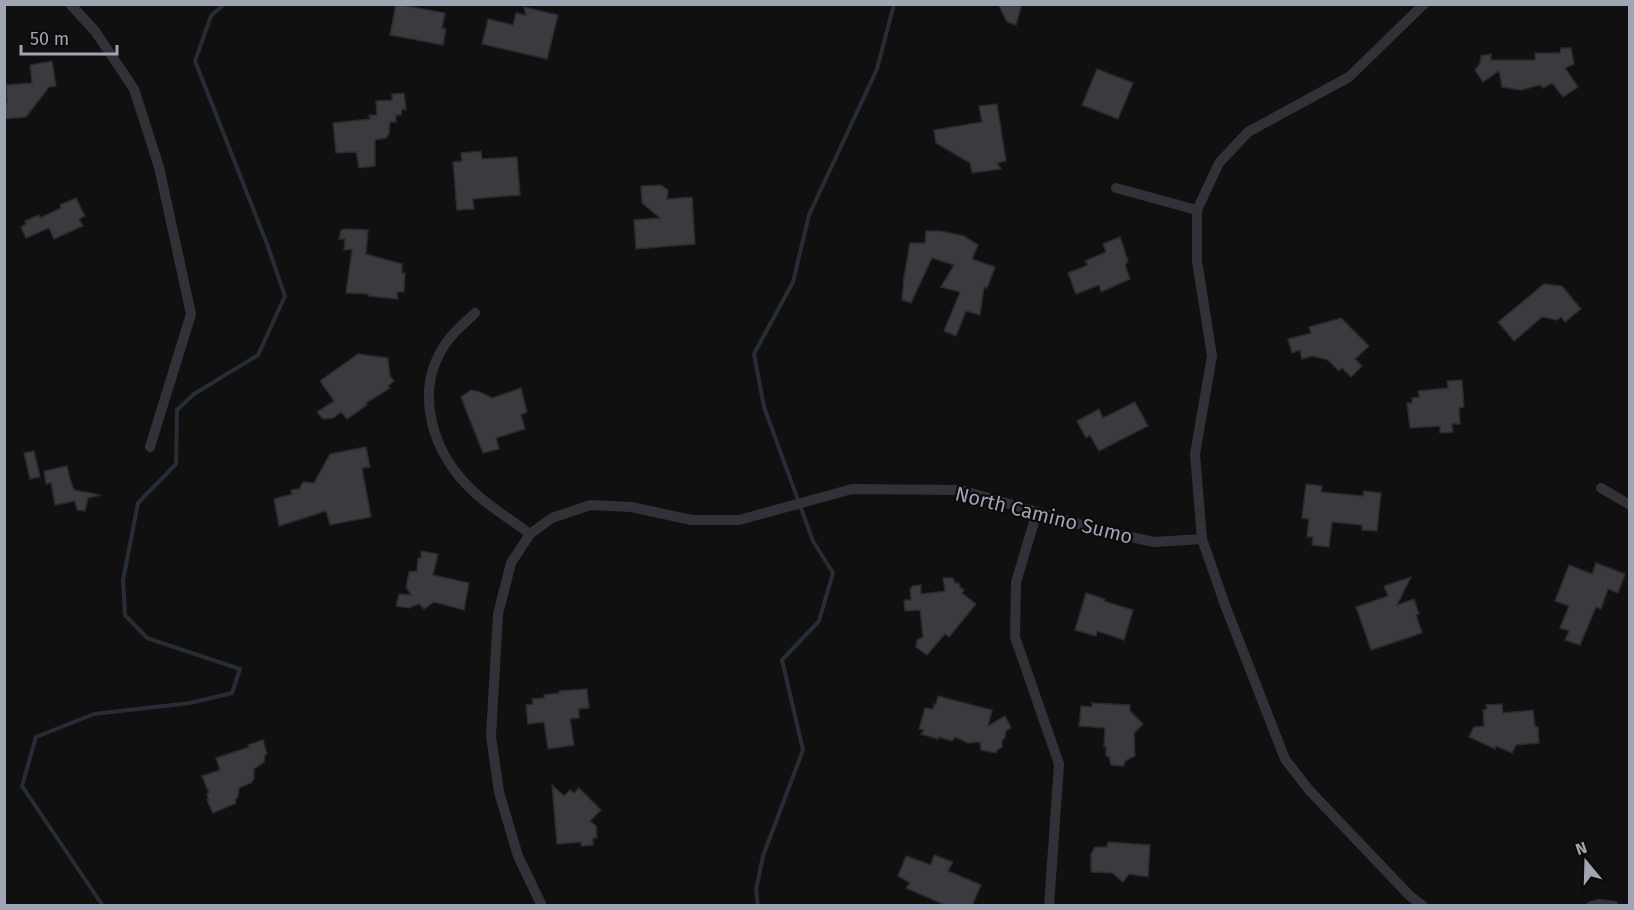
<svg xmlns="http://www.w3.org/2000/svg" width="1634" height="910" font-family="'Fira Sans',sans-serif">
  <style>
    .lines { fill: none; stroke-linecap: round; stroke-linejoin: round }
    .stream { stroke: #262d35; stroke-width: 4 }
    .building { fill: #3a3a3f; stroke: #2a2a2e; stroke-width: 1.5 }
    .street { stroke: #313137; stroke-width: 10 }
    .labels { text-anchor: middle; stroke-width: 4.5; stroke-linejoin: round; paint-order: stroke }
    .street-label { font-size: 20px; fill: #a0a5b3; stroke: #0b0b0c }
  </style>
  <rect width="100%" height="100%" fill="#101011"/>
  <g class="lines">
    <g class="stream">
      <polyline points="103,906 22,786 36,737 94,714 190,703 232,693 240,669 147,638 125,615 123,580 138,503 176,464 177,410 194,394 258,355 285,296 267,244 195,61 211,16 224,4"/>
      <polyline points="758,906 756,890 763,856 803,750 782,660 819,621 833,573 813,541 764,407 754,354 793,282 809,215 877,69 894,4"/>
    </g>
  </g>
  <g class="building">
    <polygon points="396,4 445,13 442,28 446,29 443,45 390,35"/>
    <polygon points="998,4 1022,4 1016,25 1007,22"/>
    <polygon points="524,7 558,15 547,59 482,44 488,19 513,25 516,13 526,15"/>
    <polygon points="1561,48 1571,48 1574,64 1565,68 1578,87 1563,97 1552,83 1543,88 1540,85 1521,90 1502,87 1499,71 1483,82 1475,70 1480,63 1481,56 1491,54 1491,60 1535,60 1535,53 1560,53"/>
    <polygon points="52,61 56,86 49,87 26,117 4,119 4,102 7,102 6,85 32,83 30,65"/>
    <polygon points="1097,69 1133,83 1118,119 1082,105"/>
    <polygon points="404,93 406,110 402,109 401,115 396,115 396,122 390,122 389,134 386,138 375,140 375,166 359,168 356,152 336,153 333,123 370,119 369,115 377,115 376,101 392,100 392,94"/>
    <polygon points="997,104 1006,161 997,163 1001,169 972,173 970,163 936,143 934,130 982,122 979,106"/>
    <polygon points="481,151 482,159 517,157 520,195 473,199 474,209 457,210 453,162 462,161 461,153"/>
    <polygon points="661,185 668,190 667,199 692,197 695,244 636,249 634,220 660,218 642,203 641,186"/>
    <polygon points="76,198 85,216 79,219 83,226 54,239 49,228 26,238 21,227 26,224 25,221 39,215 40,218 61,208 60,205"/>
    <polygon points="348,229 368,230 366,254 402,264 402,273 405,273 404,292 397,292 398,299 368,296 368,294 346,293 352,249 344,250 345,239 339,239 341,230"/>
    <polygon points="926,231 940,231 964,236 978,245 972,259 995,267 987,288 984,287 980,315 966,311 956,336 944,331 960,292 941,287 954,265 932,258 911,303 902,300 904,277 910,243 925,243"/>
    <polygon points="1120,237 1128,261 1125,265 1130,279 1101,292 1099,285 1076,294 1068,273 1088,265 1085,261 1106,252 1103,244"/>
    <polygon points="1544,284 1562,286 1581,309 1565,322 1561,317 1557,320 1542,317 1514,341 1498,322"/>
    <polygon points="1341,318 1369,346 1355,359 1362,366 1351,377 1342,368 1339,371 1328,360 1312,356 1302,359 1300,350 1292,353 1288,339 1311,333 1309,327"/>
    <polygon points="358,354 388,358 390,376 394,381 388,386 390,388 366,403 367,405 347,419 341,412 333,418 323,419 317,412 334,401 320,381"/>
    <polygon points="1462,380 1464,407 1459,408 1460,424 1452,424 1453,432 1440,433 1440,426 1410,428 1407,403 1412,403 1412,398 1419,397 1418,391 1448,388 1447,381"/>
    <polygon points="521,388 527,412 521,415 525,429 496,438 499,449 483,453 461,397 471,390 480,392 492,398"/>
    <polygon points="1135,402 1148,426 1099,451 1090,435 1086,438 1077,421 1099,409 1103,418"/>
    <polygon points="366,447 370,467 362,468 371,517 330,525 326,511 279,526 274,499 292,494 291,490 299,489 303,482 314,483 330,454"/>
    <polygon points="34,451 40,477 30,479 24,453"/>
    <polygon points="67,466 70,479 74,490 101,495 88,498 85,511 77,510 75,501 55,505 51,483 46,484 44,471"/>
    <polygon points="1306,484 1322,486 1321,492 1363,496 1364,491 1381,493 1377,531 1362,530 1362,525 1332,522 1329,547 1312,545 1313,537 1307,537 1309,519 1302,518"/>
    <polygon points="421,551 438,554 433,575 469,583 464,610 434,602 424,609 419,604 409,608 396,606 399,594 411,595 406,587 409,572 417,571 418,558 421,558"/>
    <polygon points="1596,563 1625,574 1618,593 1608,589 1601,609 1596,607 1580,645 1565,640 1569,631 1560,628 1569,606 1555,601 1569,565 1592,574"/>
    <polygon points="1411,577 1397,605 1414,599 1419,614 1416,615 1422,633 1371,650 1356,607 1388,596 1384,586"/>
    <polygon points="943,578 953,578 955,583 959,583 960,587 964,590 962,593 976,604 949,637 945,634 927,655 916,647 917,640 923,637 920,610 905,611 904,600 911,600 910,589 913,586 921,585 921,594 945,591"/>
    <polygon points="1086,593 1105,599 1104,601 1133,610 1124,640 1097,631 1096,636 1075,630"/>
    <polygon points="587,689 589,708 579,709 579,718 570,719 574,745 548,749 544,722 528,724 526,705 533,704 532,699 544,698 544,695 559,693 559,691"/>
    <polygon points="938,696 992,710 988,726 1005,716 1011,728 1006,731 1005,737 1002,741 1002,747 997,750 996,753 981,750 980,742 968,743 955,737 952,741 939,737 938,739 921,734 924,730 919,729 925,708 933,709 934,704 936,705"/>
    <polygon points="1092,703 1130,705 1130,711 1143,724 1134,733 1135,756 1125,761 1124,766 1111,765 1109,757 1106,756 1106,747 1104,747 1105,728 1079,726 1081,706 1092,707"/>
    <polygon points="1502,704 1503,713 1533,710 1535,726 1538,727 1539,743 1516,745 1512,753 1496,746 1495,749 1469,737 1474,727 1484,726 1483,710 1487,709 1486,705"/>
    <polygon points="263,740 267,754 265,755 264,762 254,769 254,779 251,783 239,788 238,797 235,800 236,803 213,813 207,800 208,800 207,794 209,793 202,776 220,770 216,758 249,747 248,745"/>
    <polygon points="552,785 564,796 570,790 574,793 579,788 601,810 590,821 596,826 597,838 593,838 593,845 581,846 581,842 557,844"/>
    <polygon points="1108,842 1150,845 1148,877 1129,874 1123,882 1112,873 1091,872 1091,854 1095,847 1107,847"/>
    <polygon points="934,855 953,862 948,871 981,885 972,906 947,906 906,888 910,883 898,876 906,856 931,865"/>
  </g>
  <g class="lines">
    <g class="street">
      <polyline points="70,4 95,31 134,89 159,167 191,314 150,447"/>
      <polyline points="1116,188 1197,210"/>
      <path d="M475,313C466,322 454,331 446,343C412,392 433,455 474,492C491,508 512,520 530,534"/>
      <polyline points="1601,488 1630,505"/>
      <polyline points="1037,512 1016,582 1015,637 1059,764 1049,906"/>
      <polyline points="1202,539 1225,605 1285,759 1309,790 1410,896 1423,906"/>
      <polyline points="542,906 518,856 499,792 491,736 498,614 511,563 530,534 552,518 590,505 631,507 692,520 739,520 852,489 961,490 1099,530 1154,542 1202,539 1195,454 1212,356 1197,261 1197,210 1219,163 1248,132 1349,77 1424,4"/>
      <polyline points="1591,906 1599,904 1614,906"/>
    </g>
  </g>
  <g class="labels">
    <g class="street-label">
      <text transform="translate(1044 515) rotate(14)" y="7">North Camino Sumo</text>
    </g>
  </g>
  <rect width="1634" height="910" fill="none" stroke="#a0a5b3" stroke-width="12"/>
  <g transform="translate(1586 862) rotate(341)" stroke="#0b0b0c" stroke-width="4.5" paint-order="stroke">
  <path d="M0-4.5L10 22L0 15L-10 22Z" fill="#a0a5b3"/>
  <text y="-9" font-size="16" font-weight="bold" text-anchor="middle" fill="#a0a5b3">N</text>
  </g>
  <path d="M21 45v9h96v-9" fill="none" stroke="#a0a5b3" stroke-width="3"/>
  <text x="30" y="45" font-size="18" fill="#a0a5b3" stroke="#0b0b0c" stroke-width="4.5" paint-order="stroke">50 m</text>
</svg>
